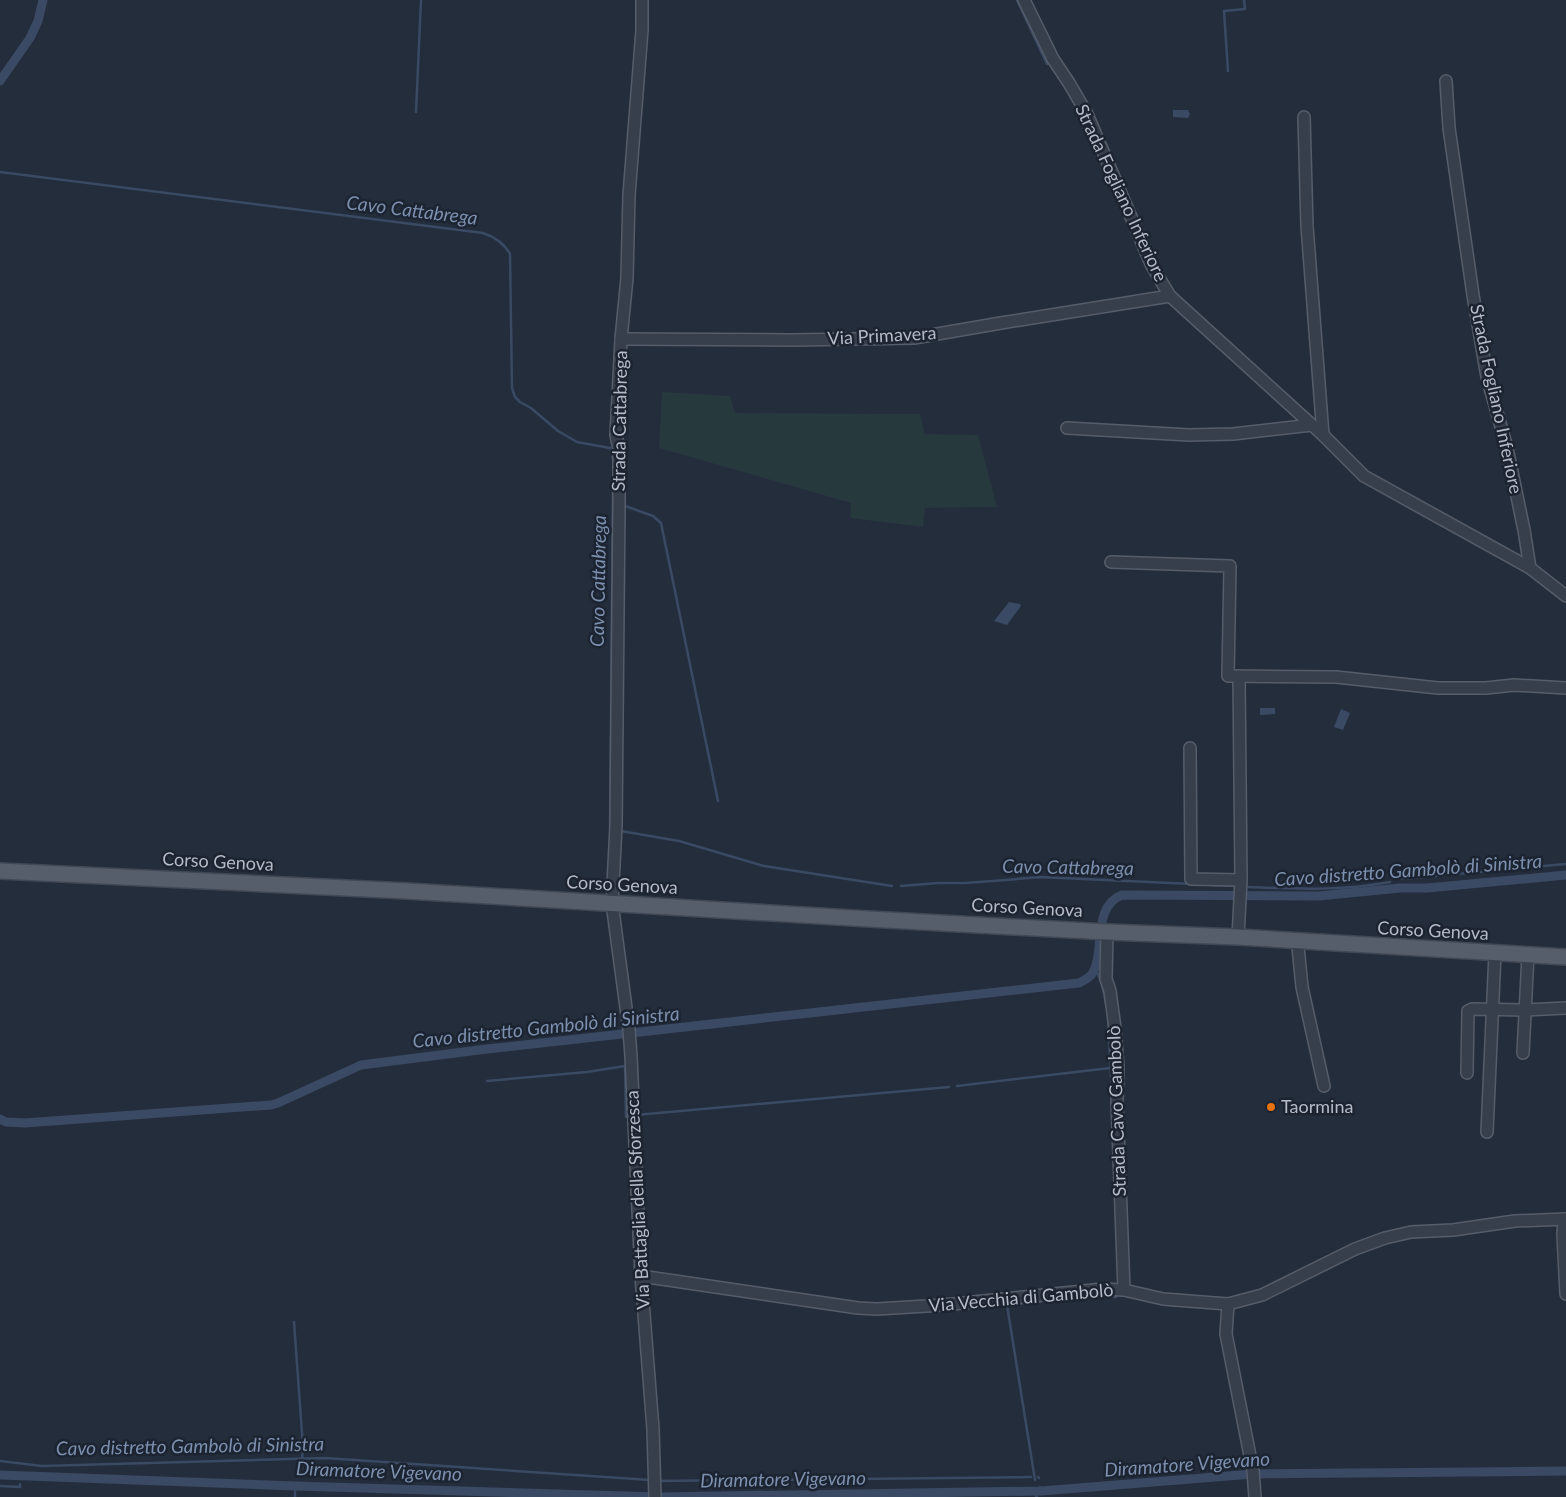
<svg xmlns="http://www.w3.org/2000/svg" width="1566" height="1497" font-family="Lato,sans-serif">
  <style>
    .green { fill: #26393d }
    .water { fill: #3a4a64 }
    .lines { fill: none; stroke-linecap: round; stroke-linejoin: round }
    .stream { stroke: #3a4a64; stroke-width: 2.5 }
    .canal { stroke: #3a4a64; stroke-width: 9 }
    .minor-casing { stroke: #565d6a; stroke-width: 14 }
    .major-casing { stroke: #414855; stroke-width: 18 }
    .minor { stroke: #383f4c; stroke-width: 11 }
    .major { stroke: #565e6c; stroke-width: 15 }
    .food-dot { fill: #e8710a; stroke: #1d2431; stroke-width: 2 }
    .labels { text-anchor: middle; stroke-width: 5; stroke-linejoin: round; paint-order: stroke }
    .street-label { font-size: 18px; fill: #b4bac7; stroke: #1d2431 }
    .poi-label { font-size: 18px; fill: #b4bac7; stroke: #1d2431; text-anchor: start }
    .water-label { font-size: 19px; font-style: italic; fill: #7c8fae; stroke: #1d2431 }
  </style>
  <rect width="100%" height="100%" fill="#242d3c"/>
  <polygon class="green" points="662,392 730,396 735,413 920,414 925,434 978,435 997,507 925,508 923,527 850,518 851,503 659,448"/>
  <g class="water">
    <polygon points="1173,110 1188,110 1190,114 1188,118 1173,117"/>
    <polygon points="1009,602 1020,604 1021,606 1007,625 994,621"/>
    <polygon points="1260,708 1275,708 1275,714 1260,715"/>
    <polygon points="1341,709 1350,713 1343,730 1334,727"/>
  </g>
  <g class="lines">
    <g class="stream">
      <polyline points="1017,0 1047,64"/>
      <polyline points="1228,71 1224,11 1245,9 1244,0"/>
      <polyline points="416,112 421,0"/>
      <path d="M0,172L483,233C495,237 504,243 510,254L512,388L515,397L520,402L531,408L558,431L577,442L610,448L614,463"/>
      <polyline points="625,506 653,516 661,523 718,801"/>
      <polyline points="610,830 613,484"/>
      <polyline points="621,831 679,841 764,866 892,886"/>
      <polyline points="1402,879 1566,864"/>
      <polyline points="901,886 938,883 965,883 1006,880 1040,877 1236,886"/>
      <path d="M1247,887C1295,889 1343,891 1390,882"/>
      <polyline points="1095,967 1102,984 1106,1003"/>
      <polyline points="1108,1019 1112,1096"/>
      <polyline points="487,1081 587,1072 625,1066 626,1117"/>
      <polyline points="957,1086 1110,1068"/>
      <polyline points="636,1115 949,1087"/>
      <polyline points="1093,1295 1116,1297 1119,1295"/>
      <polyline points="294,1322 303,1447 302,1459"/>
      <polyline points="0,1461 42,1466 325,1458 650,1480"/>
      <polyline points="1038,1477 1039,1478"/>
      <polyline points="1035,1480 1007,1305 1063,1299"/>
      <polyline points="658,1481 1031,1477"/>
      <polyline points="0,1486 20,1487 20,1484"/>
      <polyline points="295,1486 295,1497"/>
      <polyline points="1040,1487 1041,1491"/>
      <polyline points="1036,1496 1037,1497"/>
    </g>
    <g class="canal">
      <polyline points="0,81 30,38 38,21 43,0"/>
      <path d="M0,1119L6,1122L25,1123L271,1105L278,1103L361,1065L487,1049L1079,983C1085,980 1089,978 1092,974C1106,952 1091,907 1122,895L1319,896L1400,888H1427L1566,875"/>
      <polyline points="0,1475 295,1486 659,1497 1041,1491 1253,1474 1566,1471"/>
    </g>
    <defs>
      <g id="minor">
        <polyline points="642,0 642,30 629,195 627,278 621,339 616,435 619,449 619,505 616,826 612,903 629,1030 631,1056 641,1276 653,1429 655,1497"/>
        <polyline points="1024,0 1053,59 1069,83 1087,114 1152,266 1170,296 1323,435 1364,476 1530,568 1566,596"/>
        <polyline points="1446,81 1449,128 1473,295 1487,377 1507,448 1524,530 1530,568"/>
        <polyline points="1304,117 1307,226 1323,435"/>
        <polyline points="621,339 793,340 914,338 1001,323 1170,296"/>
        <polyline points="1067,428 1189,435 1233,434 1312,425"/>
        <polyline points="1111,562 1230,566 1228,676 1336,677 1438,688 1486,688 1514,685 1566,688"/>
        <polyline points="1190,748 1191,879 1241,880"/>
        <polyline points="1107,932 1106,979 1110,991 1115,1028 1118,1068 1117,1102 1124,1290"/>
        <polyline points="1238,937 1241,880 1239,676"/>
        <polyline points="1299,941 1298,947 1302,987 1324,1086"/>
        <polyline points="1523,1053 1528,955"/>
        <polyline points="1467,1073 1468,1011 1472,1009 1525,1010 1566,1008"/>
        <polyline points="1487,1132 1495,953"/>
        <polyline points="1564,1219 1563,1234 1566,1294"/>
        <polyline points="641,1276 858,1308 877,1309 943,1305 1103,1289 1124,1290 1163,1299 1228,1304 1262,1295 1355,1249 1385,1238 1411,1232 1453,1230 1515,1221 1566,1219"/>
        <polyline points="1228,1304 1226,1334 1253,1471 1255,1497"/>
      </g>
      <polyline id="major" points="0,871 407,891 869,919 1107,932 1238,937 1566,957"/>
    </defs>
    <use href="#minor" class="minor-casing"/>
    <use href="#major" class="major-casing"/>
    <use href="#minor" class="minor"/>
    <use href="#major" class="major"/>
  </g>
  <circle class="food-dot" cx="1271" cy="1107" r="5"/>
  <g class="labels">
    <g class="street-label">
      <text transform="translate(1121 193) rotate(65)" y="6">Strada Fogliano Inferiore</text>
      <text transform="translate(882 336) rotate(-3)" y="6">Via Primavera</text>
      <text transform="translate(1496 399) rotate(78)" y="6">Strada Fogliano Inferiore</text>
      <text transform="translate(620 421) rotate(-89)" y="6">Strada Cattabrega</text>
      <text transform="translate(218 862) rotate(3)" y="6">Corso Genova</text>
      <text transform="translate(622 885) rotate(3)" y="6">Corso Genova</text>
      <text transform="translate(1027 908) rotate(3)" y="6">Corso Genova</text>
      <text transform="translate(1433 931) rotate(3)" y="6">Corso Genova</text>
      <text transform="translate(1117 1111) rotate(-92)" y="6">Strada Cavo Gambolò</text>
      <text transform="translate(638 1200) rotate(-93)" y="6">Via Battaglia della Sforzesca</text>
      <text transform="translate(1021 1298) rotate(-5)" y="6">Via Vecchia di Gambolò</text>
    </g>
    <g class="poi-label">
      <text x="1281" y="1113">Taormina</text>
    </g>
    <g class="water-label">
      <text transform="translate(412 210) rotate(7)" y="7">Cavo Cattabrega</text>
      <text transform="translate(598 581) rotate(-89)" y="7">Cavo Cattabrega</text>
      <text transform="translate(1068 867) rotate(1)" y="7">Cavo Cattabrega</text>
      <text transform="translate(1408 870) rotate(-4)" y="7">Cavo distretto Gambolò di Sinistra</text>
      <text transform="translate(546 1027) rotate(-6)" y="7">Cavo distretto Gambolò di Sinistra</text>
      <text transform="translate(190 1446) rotate(-1)" y="7">Cavo distretto Gambolò di Sinistra</text>
      <text transform="translate(1187 1464) rotate(-4)" y="7">Diramatore Vigevano</text>
      <text transform="translate(379 1471) rotate(2)" y="7">Diramatore Vigevano</text>
      <text transform="translate(783 1479) rotate(-1)" y="7">Diramatore Vigevano</text>
    </g>
  </g>
</svg>
